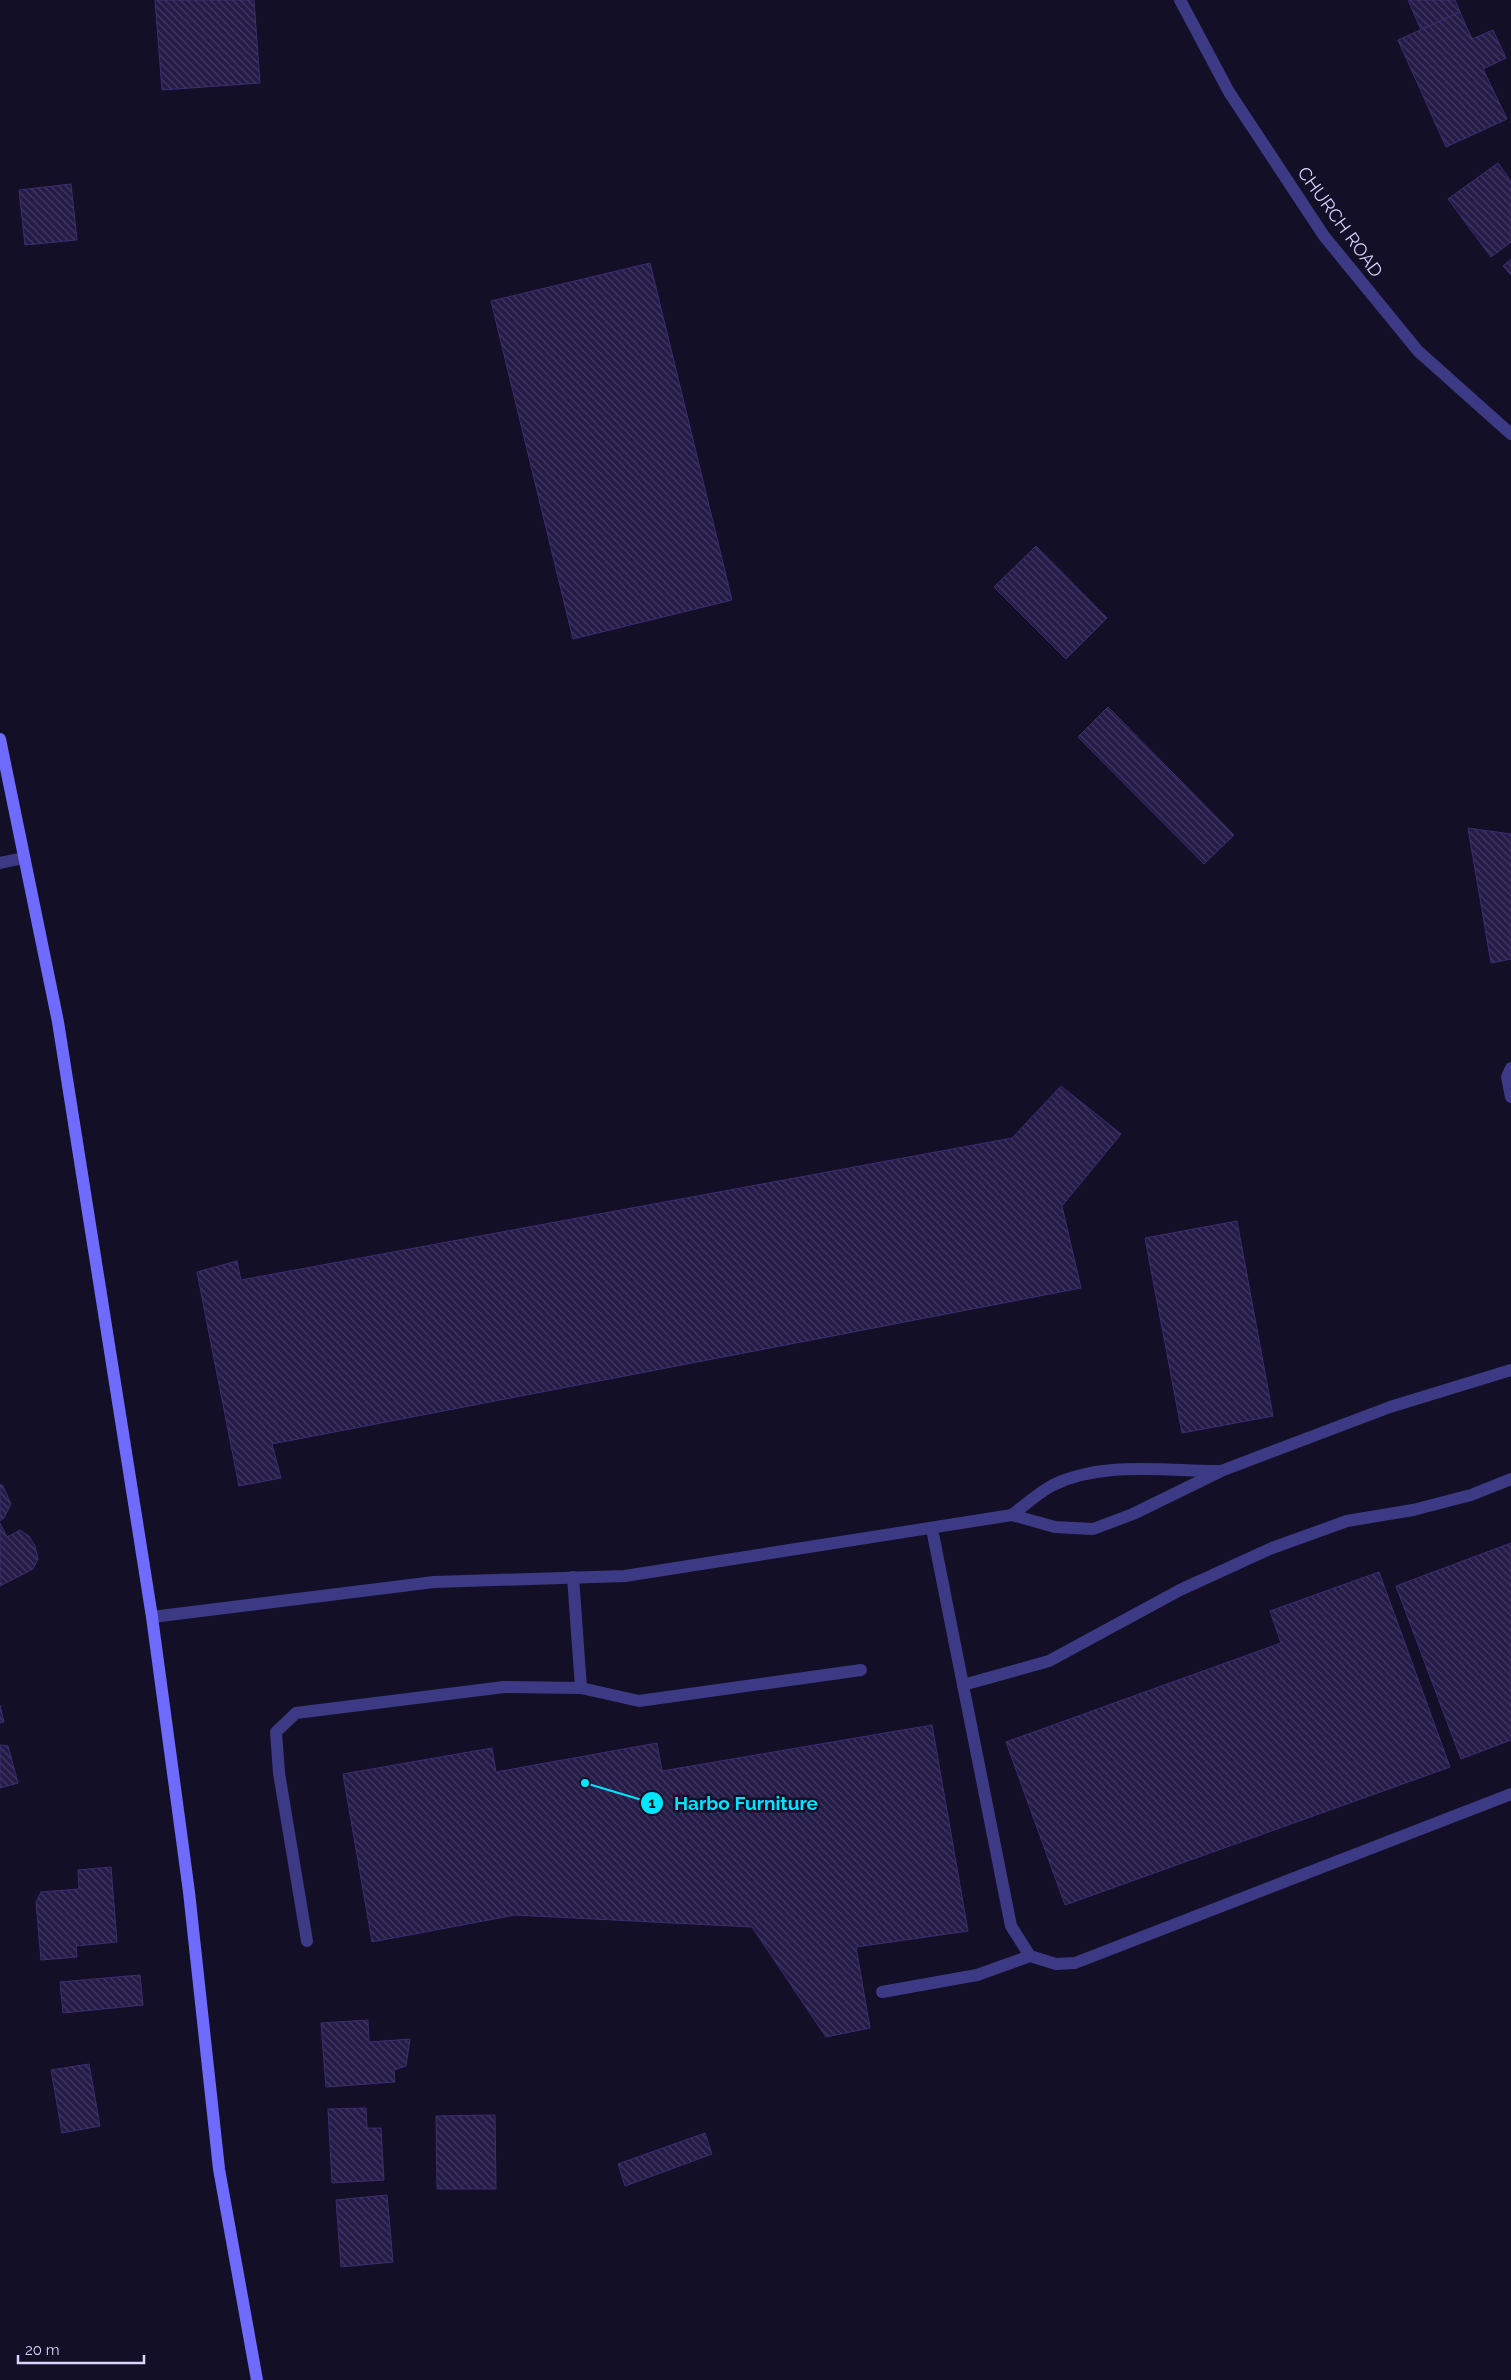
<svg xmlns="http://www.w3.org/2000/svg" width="1511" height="2380" font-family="Raleway,sans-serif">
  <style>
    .building { fill: url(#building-back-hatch); stroke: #3b2d73 }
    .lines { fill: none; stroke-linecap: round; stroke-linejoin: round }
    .service { stroke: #3d3a85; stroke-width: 12 }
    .minor { stroke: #3d3a85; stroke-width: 12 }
    .tertiary { stroke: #3d3a85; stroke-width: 12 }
    .secondary { stroke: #6f6bff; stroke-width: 12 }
    .labels { text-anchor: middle; stroke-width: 5; stroke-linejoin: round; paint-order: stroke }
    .street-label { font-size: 18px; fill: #d9d4ff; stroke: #130f26 }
    .leader { fill: none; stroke: #00e5ff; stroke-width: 2 }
    .callout-dot { fill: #00e5ff; stroke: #130f26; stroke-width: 2 }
    .mark-label { font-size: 15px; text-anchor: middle; font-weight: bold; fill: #111 }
    .callout-label { font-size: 19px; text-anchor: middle; font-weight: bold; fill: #00e5ff; stroke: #130f26; stroke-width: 5; stroke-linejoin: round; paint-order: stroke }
  </style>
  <defs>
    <pattern id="building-back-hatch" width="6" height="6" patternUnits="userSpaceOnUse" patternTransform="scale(1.25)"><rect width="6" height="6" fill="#241b47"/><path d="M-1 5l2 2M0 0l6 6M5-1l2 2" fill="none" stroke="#433b63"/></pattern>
  </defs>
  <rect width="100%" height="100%" fill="#130f26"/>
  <g class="building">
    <polygon points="155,0 254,0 260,83 162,90"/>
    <polygon points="1408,0 1455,0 1460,12 1421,30"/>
    <polygon points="1460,12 1472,39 1493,30 1506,58 1483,69 1507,119 1446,147 1398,40"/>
    <polygon points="1498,163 1511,181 1511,242 1491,257 1448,199"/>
    <polygon points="71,184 77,240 25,245 19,190"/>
    <polygon points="1511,259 1511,275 1503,266"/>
    <polygon points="650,263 732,600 573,639 491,301"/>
    <polygon points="1036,546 1107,618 1066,659 994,587"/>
    <polygon points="1108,707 1234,835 1204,864 1078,737"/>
    <polygon points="1468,828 1511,834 1511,959 1491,963"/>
    <polygon points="1061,1086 1121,1134 1062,1206 1081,1288 272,1444 281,1478 239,1486 197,1272 237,1261 241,1280 1012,1138"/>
    <polygon points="1237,1221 1273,1416 1182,1433 1145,1238"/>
    <polygon points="0,1484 3,1486 11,1504 4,1518 0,1521"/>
    <polygon points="0,1523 7,1537 20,1530 29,1536 35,1546 38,1559 33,1569 0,1586"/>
    <polygon points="1511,1543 1511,1740 1461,1759 1396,1586"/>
    <polygon points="1379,1572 1450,1767 1065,1905 1006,1742 1281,1643 1270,1611"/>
    <polygon points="0,1705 4,1722 0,1723"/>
    <polygon points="932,1725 968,1931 856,1947 870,2028 826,2037 752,1927 515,1915 372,1942 343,1774 492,1748 496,1772 657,1743 662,1771"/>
    <polygon points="0,1745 8,1746 18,1783 0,1788"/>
    <polygon points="111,1867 117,1942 76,1946 77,1957 41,1960 36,1902 41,1892 79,1889 78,1870"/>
    <polygon points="140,1975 143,2005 63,2013 60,1982"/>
    <polygon points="368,2020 369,2042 410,2039 406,2066 394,2070 395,2082 326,2087 321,2023"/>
    <polygon points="89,2064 100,2126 62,2133 51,2070"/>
    <polygon points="366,2108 367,2128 381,2128 384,2180 332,2183 328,2109"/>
    <polygon points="495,2115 496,2189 437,2189 436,2116"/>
    <polygon points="705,2133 712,2154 625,2186 618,2164"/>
    <polygon points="387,2195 393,2262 341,2267 336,2200"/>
  </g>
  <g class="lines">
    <g class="service">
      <polyline points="1511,1068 1507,1077 1511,1097"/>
      <polyline points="932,1529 1011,1926 1030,1956"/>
      <polyline points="573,1577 581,1688"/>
      <polyline points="963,1685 1049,1661 1180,1590 1272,1548 1347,1521 1413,1510 1471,1495 1511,1479"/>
      <polyline points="307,1941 279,1773 276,1732 296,1713 504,1687 581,1688 639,1701 861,1670"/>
      <polyline points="882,1992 977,1975 1030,1956 1056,1964 1075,1963 1511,1794"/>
    </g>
    <g class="minor">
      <polyline points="0,863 24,858"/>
      <path d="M1012,1515C1025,1505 1038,1493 1053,1485C1103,1461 1164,1471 1218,1471"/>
      <polyline points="152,1617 434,1582 625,1576 1012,1515 1055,1527 1093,1529 1133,1514 1221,1471 1390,1407 1511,1370"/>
    </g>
    <polyline class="tertiary" points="1180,0 1229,92 1324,236 1418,351 1511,434"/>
    <polyline class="secondary" points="0,739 58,1022 152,1617 189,1892 219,2169 257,2380"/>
  </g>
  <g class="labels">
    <g class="street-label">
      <text transform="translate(1340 222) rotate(54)" y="6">CHURCH ROAD</text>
    </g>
  </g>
  <path class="leader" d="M585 1783L652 1803"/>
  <g class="callout-dot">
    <circle cx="585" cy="1783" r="5"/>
    <circle cx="652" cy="1803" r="12"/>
  </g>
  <g class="mark-label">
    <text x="652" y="1808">1</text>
  </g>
  <g class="callout-label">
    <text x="746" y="1810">Harbo Furniture</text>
  </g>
  <path d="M18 2355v8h126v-8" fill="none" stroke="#d9d4ff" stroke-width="2.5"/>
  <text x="25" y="2355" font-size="15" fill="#d9d4ff" stroke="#130f26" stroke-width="4" paint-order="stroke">20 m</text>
</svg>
